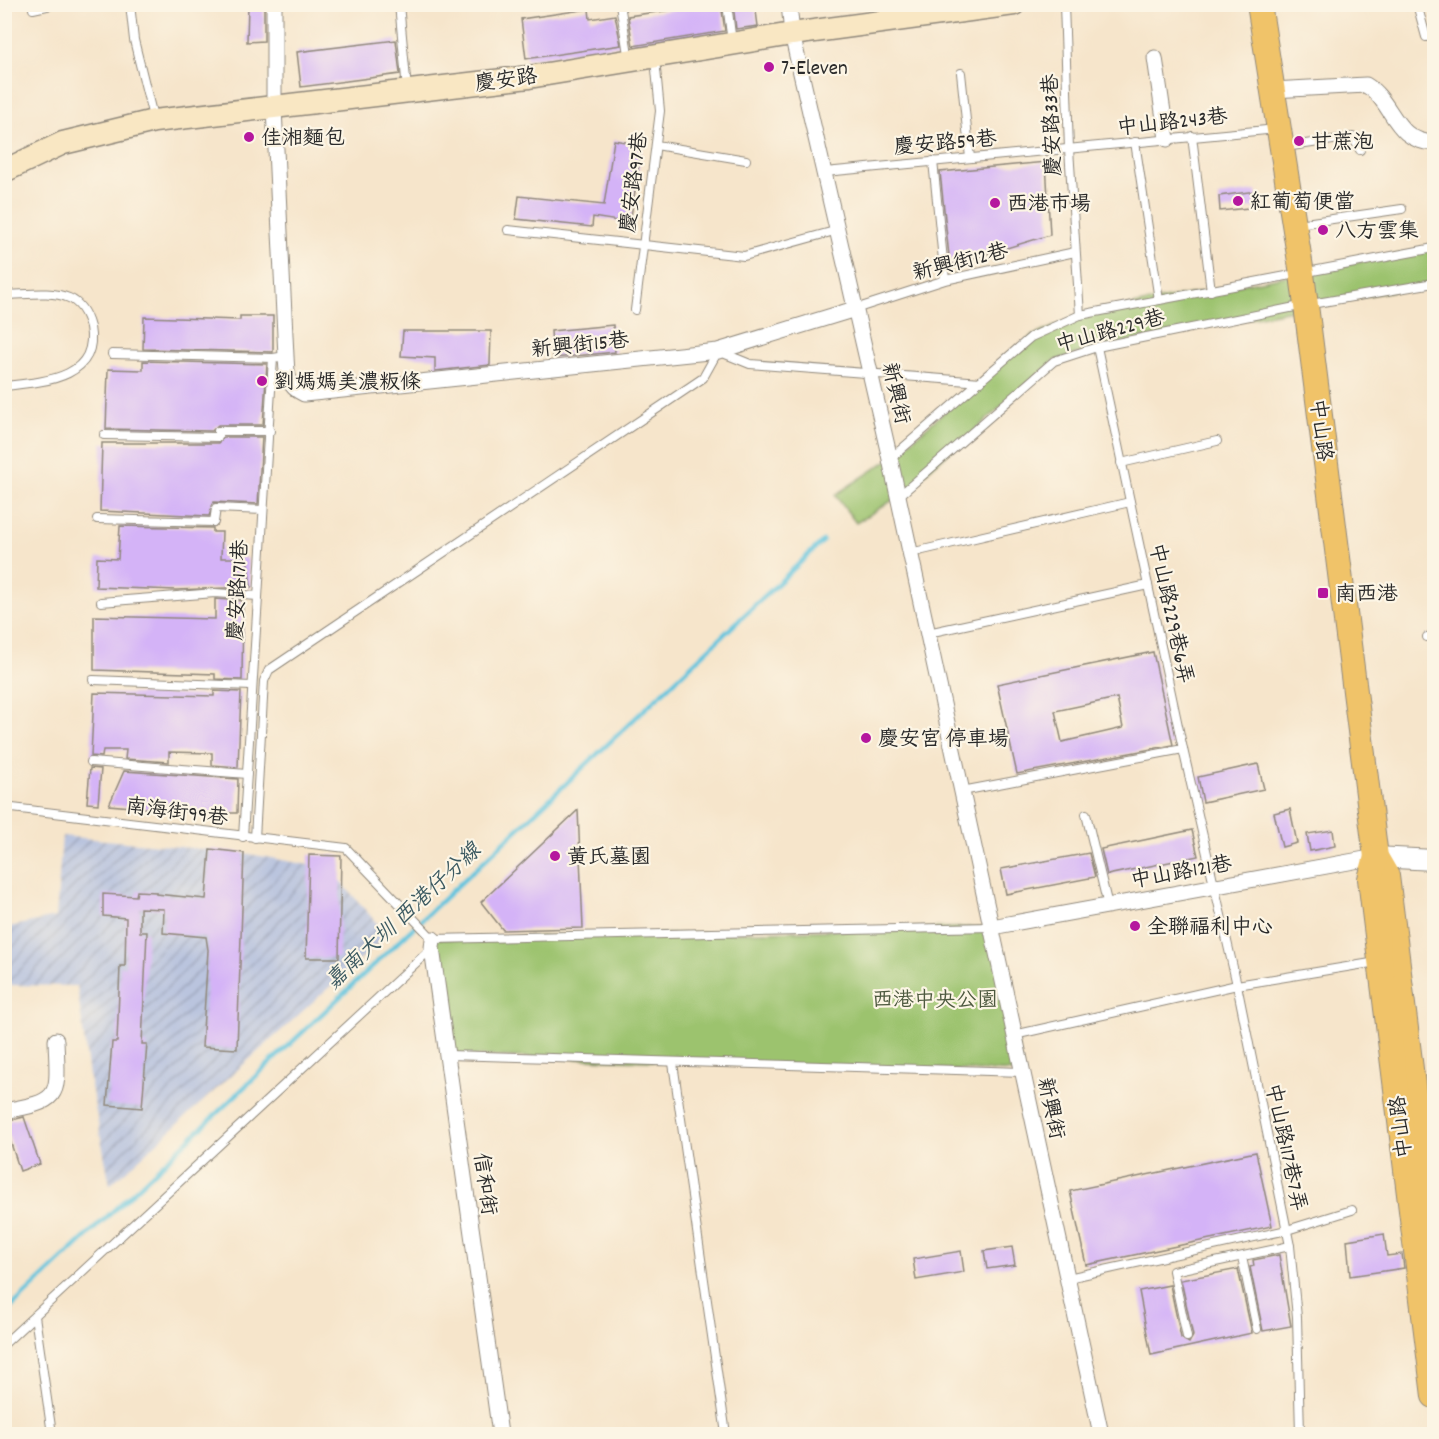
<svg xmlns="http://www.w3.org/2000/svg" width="1439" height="1439" font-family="Dekko,'LXGW WenKai TC',sans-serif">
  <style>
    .industrial { fill: url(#industrial-furrows) }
    .park { fill: #9cc36e; stroke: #64774c; stroke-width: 1.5 }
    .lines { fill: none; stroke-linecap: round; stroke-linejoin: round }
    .stream { stroke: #60c4de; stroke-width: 4.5 }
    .building { fill: #d4b3f7; fill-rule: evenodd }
    .service-casing { stroke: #90887b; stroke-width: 10 }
    .minor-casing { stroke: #90887b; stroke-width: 17 }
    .tertiary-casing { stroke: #90887b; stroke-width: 22 }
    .secondary-casing { stroke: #90887b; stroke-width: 25 }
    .primary-casing { stroke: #90887b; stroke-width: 26 }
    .service { stroke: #fff; stroke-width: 8 }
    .minor { stroke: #fff; stroke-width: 15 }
    .tertiary { stroke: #fff; stroke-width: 20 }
    .secondary { stroke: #f9e7c3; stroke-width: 22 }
    .primary { stroke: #f0c369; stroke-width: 24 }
    .poi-dot { fill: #b5179e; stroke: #fcf5e5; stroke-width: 2 }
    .labels { text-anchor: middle; stroke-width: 4.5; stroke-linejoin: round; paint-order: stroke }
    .poi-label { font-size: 21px; fill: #2b2b2b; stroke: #fcf5e5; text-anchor: start }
    .street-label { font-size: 21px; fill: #2b2b2b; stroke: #fcf5e5 }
    .park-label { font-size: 21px; fill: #4d593f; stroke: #fcf5e5 }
    .water-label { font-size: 22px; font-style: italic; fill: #3b5961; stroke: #fcf5e5 }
  </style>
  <defs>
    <pattern id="industrial-furrows" width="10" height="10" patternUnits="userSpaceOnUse" patternTransform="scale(1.5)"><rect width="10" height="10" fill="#bac4de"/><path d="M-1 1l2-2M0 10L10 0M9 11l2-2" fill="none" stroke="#979fb4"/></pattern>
  </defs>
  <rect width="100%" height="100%" fill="#fcf5e5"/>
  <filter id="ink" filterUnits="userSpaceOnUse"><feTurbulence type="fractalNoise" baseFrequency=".0167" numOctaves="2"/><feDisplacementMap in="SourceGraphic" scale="12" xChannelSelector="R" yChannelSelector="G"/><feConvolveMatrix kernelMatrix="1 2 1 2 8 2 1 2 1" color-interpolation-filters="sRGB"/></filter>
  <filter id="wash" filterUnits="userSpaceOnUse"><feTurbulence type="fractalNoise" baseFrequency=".008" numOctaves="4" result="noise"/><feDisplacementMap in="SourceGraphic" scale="24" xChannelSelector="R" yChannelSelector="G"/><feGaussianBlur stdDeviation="1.35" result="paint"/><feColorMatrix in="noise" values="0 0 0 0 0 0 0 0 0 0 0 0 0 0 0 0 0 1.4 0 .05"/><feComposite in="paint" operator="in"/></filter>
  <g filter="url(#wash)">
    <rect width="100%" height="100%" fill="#f6e5cb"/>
    <polygon class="industrial" points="62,836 244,853 330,869 387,935 110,1185 89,1076 77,986 7,985 4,928 56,917"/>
    <g class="park">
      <polygon points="1434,248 1434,283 1097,347 1054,361 898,497 856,523 835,495 890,459 1031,337 1080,315"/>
      <polygon points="992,927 1023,1072 448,1055 433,939"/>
    </g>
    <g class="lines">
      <polyline class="stream" points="4,1314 823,541"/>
    </g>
    <g id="blocks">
      <g class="building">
        <polygon points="248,4 264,4 264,41 247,42"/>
        <polygon points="715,4 721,4 725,31 633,46 628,16"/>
        <polygon points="733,4 755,4 758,26 736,29"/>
        <polygon points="589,9 590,19 615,15 621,45 526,59 521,19"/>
        <polygon points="396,40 400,74 301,87 297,52"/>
        <polygon points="614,140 642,145 630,223 593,217 592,227 516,219 519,196 604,205"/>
        <polygon points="1046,162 1050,235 950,265 940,172"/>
        <polygon points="1256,191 1258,207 1220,211 1219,196"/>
        <polygon points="240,316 273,316 273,352 143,349 144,317 240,320"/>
        <polygon points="613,325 615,352 553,358 551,331"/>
        <polygon points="403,331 491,331 490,365 435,371 435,358 401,356"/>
        <polygon points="143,361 267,364 263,425 218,425 212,431 106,429 108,369 143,370"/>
        <polygon points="224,437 262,437 258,504 214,502 209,516 100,511 102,443 218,443"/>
        <polygon points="120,526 213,528 213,532 222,532 221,558 247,558 251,587 176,590 96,587 97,558 118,559"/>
        <polygon points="215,599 243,601 242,680 215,679 215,674 94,670 94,616 215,619"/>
        <path d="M1153,652L1173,745L1017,774L997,684ZM1117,698L1123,728L1062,742L1055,711Z"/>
        <polygon points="214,691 241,692 238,767 212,765 212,753 169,752 169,762 125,759 126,750 103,750 102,757 91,756 94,693 214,696"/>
        <polygon points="1258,764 1264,789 1203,802 1198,777"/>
        <polygon points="90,768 101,769 98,804 87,803"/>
        <polygon points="124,771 238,779 237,813 201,813 109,805"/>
        <polygon points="1290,809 1297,843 1282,847 1274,813"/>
        <polygon points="578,810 583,928 503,930 481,902"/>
        <polygon points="1192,830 1198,856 1107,875 1101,849"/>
        <polygon points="1333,830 1335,846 1310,851 1307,834"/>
        <polygon points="210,849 244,853 237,1049 202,1047 208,950 206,937 163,933 164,909 140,908 140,932 147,932 142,1044 147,1044 142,1108 107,1105 112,1042 117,1042 120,966 125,966 126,918 103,916 103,894 136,896 137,891 156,892 156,894 206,899"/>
        <polygon points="1089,853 1095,877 1006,894 1001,869"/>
        <polygon points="309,855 341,856 339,958 306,958"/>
        <polygon points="24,1117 40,1164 20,1171 4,1122"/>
        <polygon points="1256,1152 1272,1226 1086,1265 1070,1191"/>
        <polygon points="1384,1234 1387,1256 1402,1254 1404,1268 1350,1276 1347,1240"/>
        <polygon points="1012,1247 1015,1265 987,1269 984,1251"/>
        <polygon points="961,1251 964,1272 916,1280 913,1259"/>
        <polygon points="1279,1255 1291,1326 1263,1331 1250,1267 1254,1266 1253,1260"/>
        <polygon points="1238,1269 1252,1333 1151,1355 1139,1291 1170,1285 1181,1338 1189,1343 1193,1336 1181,1280"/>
      </g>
    </g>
  </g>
  <g filter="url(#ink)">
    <use href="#blocks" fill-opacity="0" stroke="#90887b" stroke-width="1.5"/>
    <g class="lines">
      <defs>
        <g id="service">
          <polyline points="130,4 134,40 153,117"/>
          <polyline points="399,4 407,90"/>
          <polyline points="620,4 629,60"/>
          <polyline points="727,4 732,42"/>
          <polyline points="1064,4 1069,149 1080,315"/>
          <polyline points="1417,4 1426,37"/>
          <polyline points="33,9 56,4"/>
          <polyline points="961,73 970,158"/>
          <polyline points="1192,136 1211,291"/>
          <polyline points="1135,142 1159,300"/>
          <polyline points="656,145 746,160"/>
          <polyline points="1285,147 1353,137 1360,150"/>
          <polyline points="933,161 945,280"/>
          <polyline points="825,172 1277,129"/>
          <polyline points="1298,224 1402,209"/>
          <polyline points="508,230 744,256 838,230"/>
          <path d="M4,295C25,295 50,290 69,298C81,303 87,316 90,327C100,380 40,382 4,386"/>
          <polyline points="855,309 945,280 1075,252"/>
          <polyline points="635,310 660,111 655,59"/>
          <polyline points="1097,347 1183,749 1237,985 1290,1246 1297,1317 1300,1434"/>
          <polyline points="112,354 273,358"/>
          <polyline points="104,435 218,437 218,431 270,431"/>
          <polyline points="890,459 1031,337 1080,315 1434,248"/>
          <polyline points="1121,463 1217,441"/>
          <polyline points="899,496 1054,361 1097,347 1305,305 1434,283"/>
          <polyline points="97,519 214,522 216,508 263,510"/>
          <polyline points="910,553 1130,502"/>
          <polyline points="101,602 215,593 258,596"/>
          <polyline points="928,633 1148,585"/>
          <polyline points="1427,637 1434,637"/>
          <polyline points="93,680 252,686"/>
          <polyline points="1433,704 1434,704"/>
          <polyline points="91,762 247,774"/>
          <polyline points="962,791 1183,749"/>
          <polyline points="4,807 346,848 433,939 992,927"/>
          <polyline points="1086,814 1108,906"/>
          <polyline points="243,837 273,358 286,356"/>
          <polyline points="255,838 264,681 269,670 703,378 718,351 750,364 981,382"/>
          <polyline points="1014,1035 1237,985 1377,962"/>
          <polyline points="448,1055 1023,1072"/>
          <polyline points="673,1063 726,1434"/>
          <polyline points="1242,1257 1257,1329"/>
          <polyline points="1068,1278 1287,1230 1352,1210"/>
          <polyline points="35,1316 52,1434"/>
          <polyline points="1187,1337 1173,1271 1290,1246"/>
          <polyline points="4,1344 432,948"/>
        </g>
        <g id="minor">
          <path d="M274,4V108L286,356C287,374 286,386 304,394L718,351L855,309"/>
          <polyline points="789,4 792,34 890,459 1101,1434"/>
          <polyline points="1155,58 1167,139"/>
          <path d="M1272,90L1366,85C1394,102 1393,141 1434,143"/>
          <polyline points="992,927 1376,857"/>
          <polyline points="433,939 432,948 500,1434"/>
          <path d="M4,1111C63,1101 58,1096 56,1040"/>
        </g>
        <polyline id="tertiary" points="1376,857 1434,860"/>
        <polyline id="secondary" points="4,171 63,143 154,121 529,77 792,34 1014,4"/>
        <g id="primary">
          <polyline points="1259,4 1302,274 1376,857 1387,876 1434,1254"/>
          <polyline points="1376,857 1370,879 1434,1396"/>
        </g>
      </defs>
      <use href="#service" class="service-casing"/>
      <use href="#minor" class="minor-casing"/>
      <use href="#tertiary" class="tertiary-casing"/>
      <use href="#secondary" class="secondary-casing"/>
      <use href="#primary" class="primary-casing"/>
      <use href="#service" class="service"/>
      <use href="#minor" class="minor"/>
      <use href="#tertiary" class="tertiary"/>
      <use href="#secondary" class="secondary"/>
      <use href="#primary" class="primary"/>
    </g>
  </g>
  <g class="poi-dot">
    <circle cx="769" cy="67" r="6"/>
    <circle cx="249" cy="137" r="6"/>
    <circle cx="1299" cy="141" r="6"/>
    <circle cx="1238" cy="201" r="6"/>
    <circle cx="995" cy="203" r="6"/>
    <circle cx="1323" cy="230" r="6"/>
    <circle cx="262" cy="381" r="6"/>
    <rect x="1317" y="587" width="12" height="12" rx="3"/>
    <circle cx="866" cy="738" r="6"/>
    <circle cx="555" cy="856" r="6"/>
    <circle cx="1135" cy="926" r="6"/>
  </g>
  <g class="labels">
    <g class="poi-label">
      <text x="781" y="74">7-Eleven</text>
      <text x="261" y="144">佳湘麵包</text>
      <text x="1311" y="148">甘蔗泡</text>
      <text x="1250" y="208">紅葡萄便當</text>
      <text x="1007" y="210">西港市場</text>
      <text x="1335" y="237">八方雲集</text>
      <text x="274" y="388">劉媽媽美濃粄條</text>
      <text x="1335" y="600">南西港</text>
      <text x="878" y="745">慶安宮 停車場</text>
      <text x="567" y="863">黃氏墓園</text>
      <text x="1147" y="933">全聯福利中心</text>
    </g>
    <g class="street-label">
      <text transform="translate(506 79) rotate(-8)" y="7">慶安路</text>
      <text transform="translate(1172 121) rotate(-6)" y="7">中山路243巷</text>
      <text transform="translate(1051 125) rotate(-92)" y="7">慶安路33巷</text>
      <text transform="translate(945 142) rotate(-5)" y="7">慶安路59巷</text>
      <text transform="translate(633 182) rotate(-83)" y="7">慶安路97巷</text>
      <text transform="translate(960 261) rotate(-14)" y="7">新興街12巷</text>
      <text transform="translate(1110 330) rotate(-15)" y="7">中山路229巷</text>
      <text transform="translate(580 344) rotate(-6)" y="7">新興街15巷</text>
      <text transform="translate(897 393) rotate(77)" y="7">新興街</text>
      <text transform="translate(1322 430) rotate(83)" y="7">中山路</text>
      <text transform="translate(237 590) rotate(-87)" y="7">慶安路171巷</text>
      <text transform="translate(1172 613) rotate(78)" y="7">中山路229巷6弄</text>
      <text transform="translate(177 811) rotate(7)" y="7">南海街99巷</text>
      <text transform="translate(1181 871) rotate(-10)" y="7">中山路121巷</text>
      <text transform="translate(1052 1108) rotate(78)" y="7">新興街</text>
      <text transform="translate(1400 1127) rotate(-97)" y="7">中山路</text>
      <text transform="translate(1287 1147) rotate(78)" y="7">中山路117巷7弄</text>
      <text transform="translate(486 1184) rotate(82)" y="7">信和街</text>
    </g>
    <g class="park-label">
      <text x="935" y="1006">西港中央公園</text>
    </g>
    <g class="water-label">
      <text transform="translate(402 915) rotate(-43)" y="8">嘉南大圳 西港仔分線</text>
    </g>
  </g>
  <rect width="1439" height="1439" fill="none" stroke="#fcf5e5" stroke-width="24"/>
</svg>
